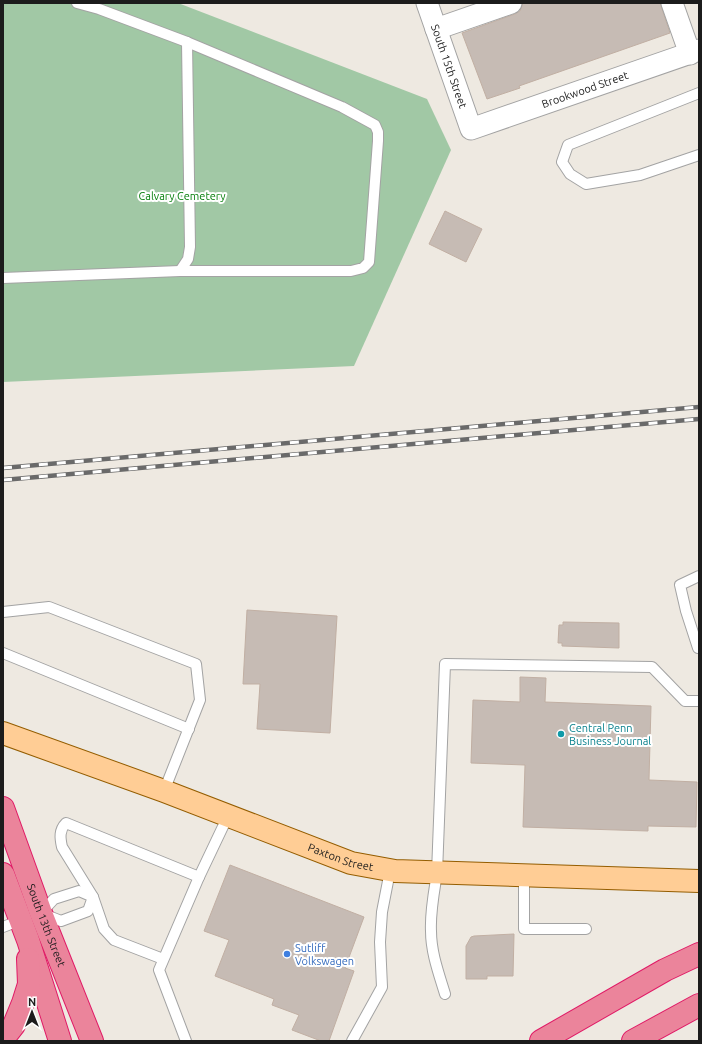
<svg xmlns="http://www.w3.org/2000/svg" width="702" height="1044" font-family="Ubuntu,sans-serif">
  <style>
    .cemetery { fill: #a1c8a5 }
    .building { fill: #c6bbb4; stroke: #c1afa3 }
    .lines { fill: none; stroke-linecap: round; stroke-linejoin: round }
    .lane-casing { stroke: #a3a3a3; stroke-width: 12 }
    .street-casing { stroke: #a3a3a3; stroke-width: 23 }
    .primary-casing { stroke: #945d00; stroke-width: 24 }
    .highway-casing { stroke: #e01a66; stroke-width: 24 }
    .lane { stroke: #fff; stroke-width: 10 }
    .street { stroke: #fff; stroke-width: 21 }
    .primary { stroke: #ffcd95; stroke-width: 22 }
    .highway { stroke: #eb849b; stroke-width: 22 }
    .rail-casing { stroke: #6a6a6a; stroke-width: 4.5 }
    .rail { stroke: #fff; stroke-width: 3; stroke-dasharray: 9; stroke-linecap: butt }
    .culture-dot { fill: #0f9aa8; stroke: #fff; stroke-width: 1.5 }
    .shop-dot { fill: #3f7fe0; stroke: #fff; stroke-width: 1.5 }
    .labels { text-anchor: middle; stroke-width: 4; stroke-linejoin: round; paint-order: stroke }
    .street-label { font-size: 11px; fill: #1c1c1c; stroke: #fff }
    .park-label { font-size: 11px; fill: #057f0b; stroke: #fff }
    .culture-label { font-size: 11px; fill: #0d838f; stroke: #fff; text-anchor: start }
    .shop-label { font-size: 11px; fill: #366cbe; stroke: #fff; text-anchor: start }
  </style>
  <rect width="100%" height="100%" fill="#eee9e1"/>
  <polygon class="cemetery" points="3,3 178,3 427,99 451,150 354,366 3,382"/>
  <g class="building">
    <polygon points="523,3 660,3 670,33 519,86 520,88 487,99 462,33 515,14 520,11"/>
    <polygon points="445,211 482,229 466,262 429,244"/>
    <polygon points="247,610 337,616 330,733 257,729 260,684 243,684"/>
    <polygon points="563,622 619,623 619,648 562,646 562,643 558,643 559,625 563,625"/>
    <polygon points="520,677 546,678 545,702 651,706 649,780 697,782 696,827 648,826 648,831 523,827 525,765 471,763 473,700 520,702"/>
    <polygon points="230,865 364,917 345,968 354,971 329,1041 321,1041 292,1030 299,1015 272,1005 274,999 215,976 229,940 204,931"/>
    <polygon points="514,934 513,976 487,976 487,979 466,979 466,946 471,937 474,936"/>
  </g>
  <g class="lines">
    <defs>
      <g id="lane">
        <polyline points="699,93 568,145 562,162 570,174 586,184 640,175 699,155"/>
        <polyline points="180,271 188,259 190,247 187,42"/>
        <polyline points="3,278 180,271 351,271 363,268 369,262 378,141 378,132 375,125 342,107 187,42 99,9 77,3"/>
        <polyline points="699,576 680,585 686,611 698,648 699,648"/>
        <polyline points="3,612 49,607 196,664 200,700 164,791"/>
        <polyline points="3,653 189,729"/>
        <polyline points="524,875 524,929 586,929"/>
        <polygon points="79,891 93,897 88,911 61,921 41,913 54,899"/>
        <polyline points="3,927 21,920"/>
        <path d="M163,959L114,940L104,929L93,897L62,847C60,838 59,830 66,823L199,877"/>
        <path d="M445,994C439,974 431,953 431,931C430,912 434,892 437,873L445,664L652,667L685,701H699"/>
        <polyline points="186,1041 159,970 199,877 228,816"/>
        <polyline points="352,1041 382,987 380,942 382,912 390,871"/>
      </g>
      <g id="street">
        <path id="s1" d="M427,3L471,129L699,50"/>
        <polyline points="672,3 690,54"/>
        <polyline points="436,29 511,3"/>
      </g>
      <g id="primary">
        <path id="s2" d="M3,733L164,791L351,863L395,871L699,881"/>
      </g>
      <g id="highway">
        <path id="s3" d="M3,808L41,913L92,1041"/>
        <polyline points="3,874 28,940 60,1041"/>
        <polyline points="3,1039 14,1025 23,1003 29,984 28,959"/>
        <polyline points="541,1041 665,970 699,954"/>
        <polyline points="633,1041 699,1005"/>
      </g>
    </defs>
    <use href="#lane" class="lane-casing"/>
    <use href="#street" class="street-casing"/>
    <use href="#primary" class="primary-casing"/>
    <use href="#highway" class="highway-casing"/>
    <use href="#lane" class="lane"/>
    <use href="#street" class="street"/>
    <use href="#primary" class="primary"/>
    <use href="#highway" class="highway"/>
    <defs>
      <g id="rail">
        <polyline points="3,468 699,407"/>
        <polyline points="3,480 699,419"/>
      </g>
    </defs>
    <use href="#rail" class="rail-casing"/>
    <use href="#rail" class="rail"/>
  </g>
  <circle class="culture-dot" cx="561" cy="734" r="4"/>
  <circle class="shop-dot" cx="287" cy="954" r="4"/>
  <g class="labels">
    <g class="street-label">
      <text dy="4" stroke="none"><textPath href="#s1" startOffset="67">South 15th Street</textPath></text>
      <text dy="4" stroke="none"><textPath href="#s1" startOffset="254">Brookwood Street</textPath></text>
      <text dy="4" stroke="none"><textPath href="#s2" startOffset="360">Paxton Street</textPath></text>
      <text dy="4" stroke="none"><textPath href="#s3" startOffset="125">South 13th Street</textPath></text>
    </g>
    <g class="park-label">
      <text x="182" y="200">Calvary Cemetery</text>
    </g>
    <g class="culture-label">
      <text x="569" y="732">Central Penn<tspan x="569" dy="13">Business Journal</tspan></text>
    </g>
    <g class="shop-label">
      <text x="295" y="952">Sutliff<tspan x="295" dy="13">Volkswagen</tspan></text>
    </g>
  </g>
  <rect width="702" height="1044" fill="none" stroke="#1c1c1c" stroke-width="8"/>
  <g transform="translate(32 1012)" stroke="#ffffff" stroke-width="3" paint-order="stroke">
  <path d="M0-3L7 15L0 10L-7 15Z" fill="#1c1c1c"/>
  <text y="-6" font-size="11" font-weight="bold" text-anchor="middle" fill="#1c1c1c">N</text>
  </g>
</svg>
